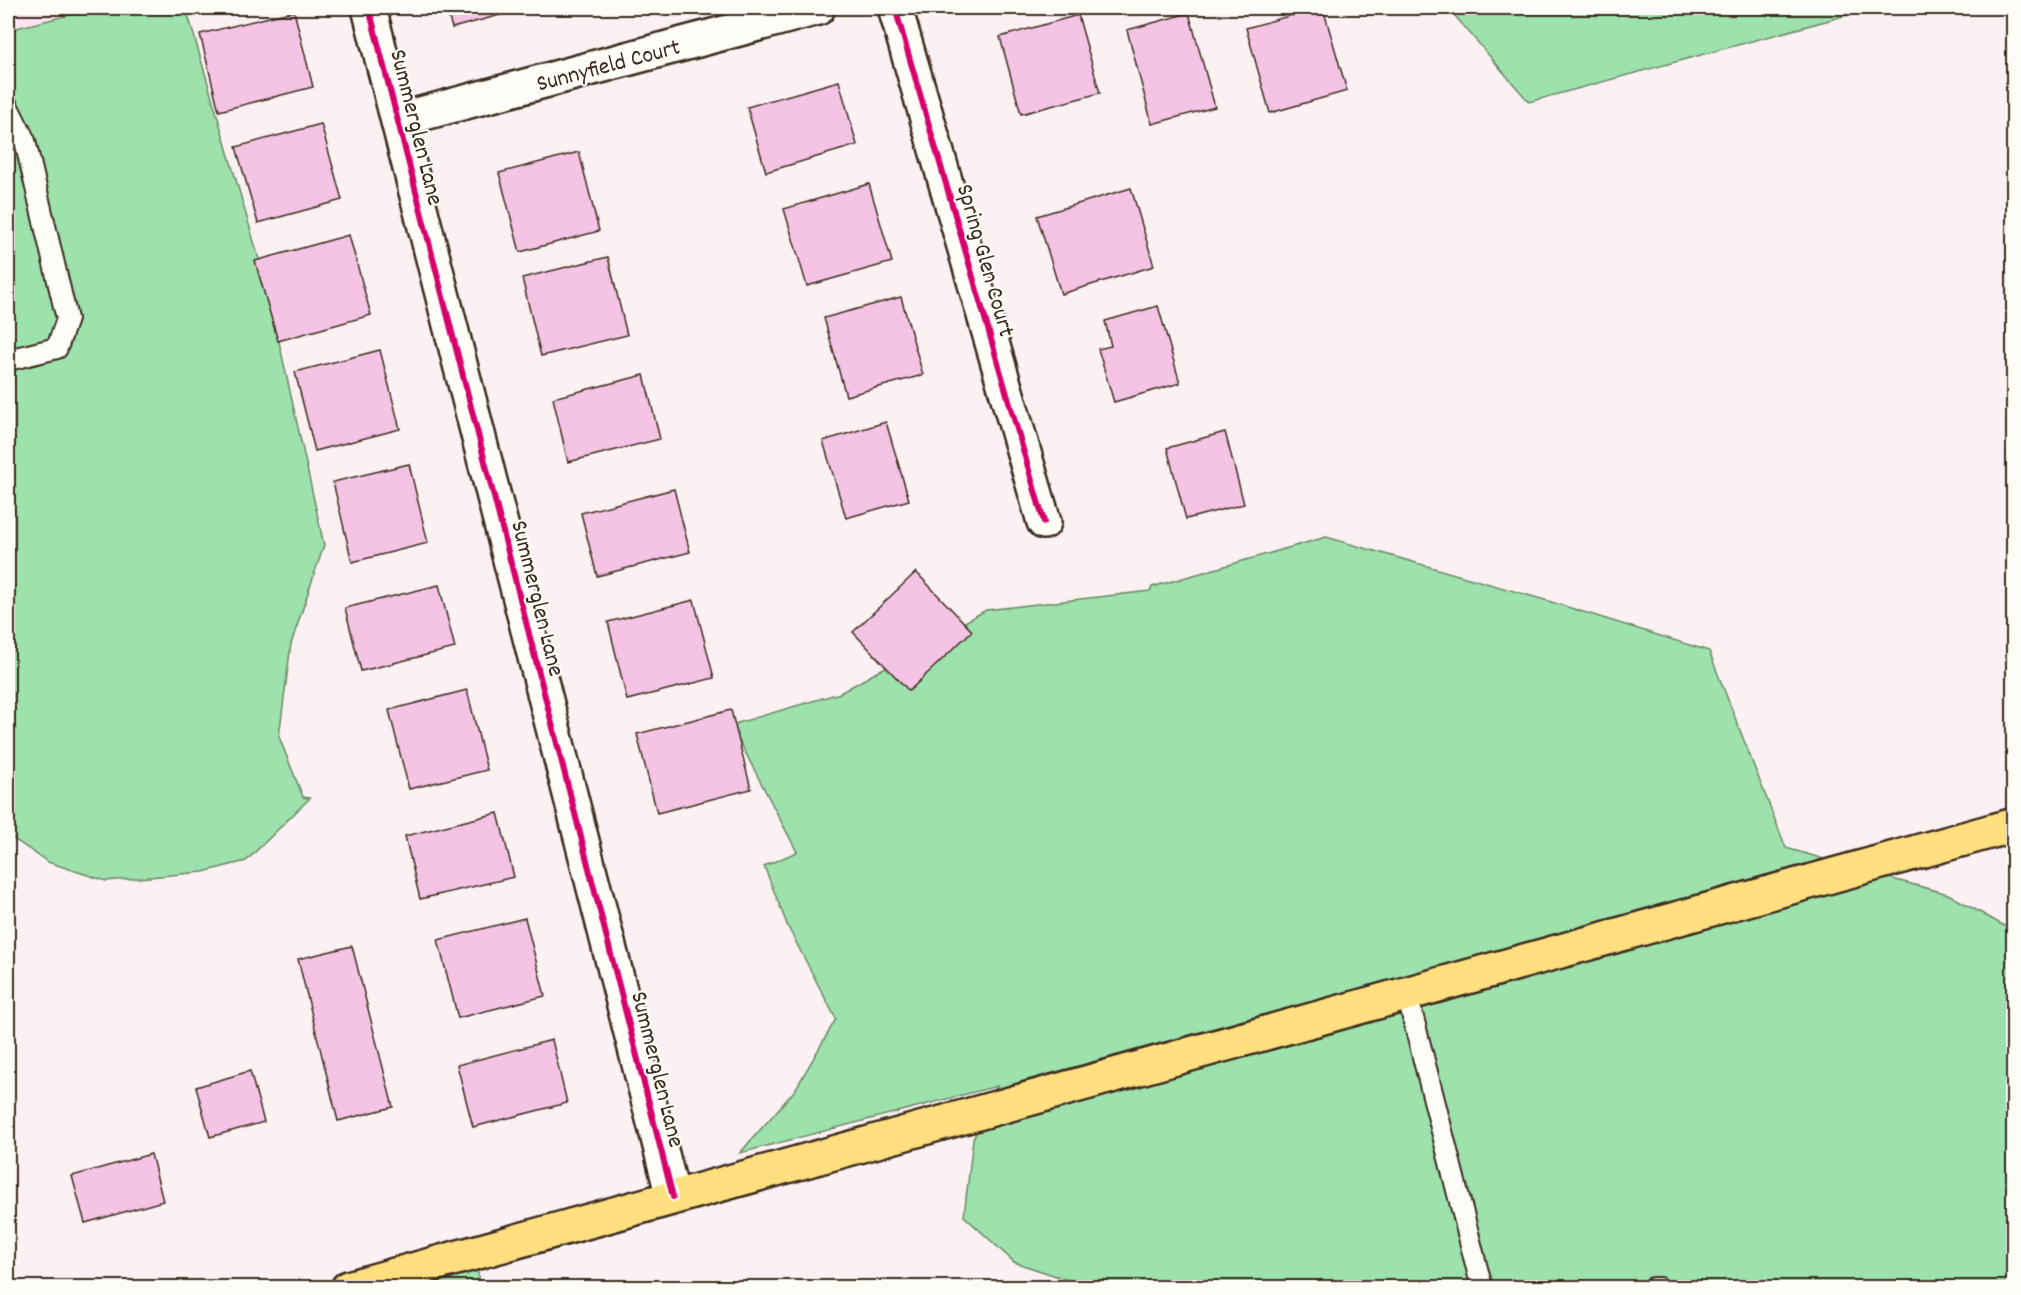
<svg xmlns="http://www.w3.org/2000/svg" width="2021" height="1295" font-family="Dekko,sans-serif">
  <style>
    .built { fill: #f9e4ef }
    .green { fill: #9de1ad; stroke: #6c8666; stroke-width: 1.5 }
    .building { fill: #f5c4e5; stroke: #3b2a1e; stroke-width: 1.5 }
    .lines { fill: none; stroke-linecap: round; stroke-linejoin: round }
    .service-casing { stroke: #3b2a1e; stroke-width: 24 }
    .minor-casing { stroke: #3b2a1e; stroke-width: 38 }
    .primary-casing { stroke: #3b2a1e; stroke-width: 38 }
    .service { stroke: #fdfcf7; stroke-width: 20 }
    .minor { stroke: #fdfcf7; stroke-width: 33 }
    .primary { stroke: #fedf80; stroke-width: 33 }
    .cycleway-casing { stroke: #fdfcf7; stroke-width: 10 }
    .cycleway { stroke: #d6006c; stroke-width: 6 }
    .labels { text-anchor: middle; stroke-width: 4.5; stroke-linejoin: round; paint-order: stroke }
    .street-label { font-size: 24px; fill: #3b2a1e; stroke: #fdfcf7 }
  </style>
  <rect width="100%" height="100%" fill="#fbf1f3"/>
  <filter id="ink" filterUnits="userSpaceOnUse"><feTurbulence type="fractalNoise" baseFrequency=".0167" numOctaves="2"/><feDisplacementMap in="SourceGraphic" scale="12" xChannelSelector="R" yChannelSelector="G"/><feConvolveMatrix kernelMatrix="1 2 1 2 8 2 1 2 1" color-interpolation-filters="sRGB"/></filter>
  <g filter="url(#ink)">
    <polygon class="built" points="8,8 98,8 8,30"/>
    <g class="green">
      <polygon points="98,8 186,8 266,283 324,545 291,644 279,737 303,797 310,798 246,861 203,872 106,881 48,862 8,835 8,30"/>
      <polygon points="1453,8 1873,8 1529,102 1455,16"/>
      <polygon points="1326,537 1545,600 1709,651 1786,848 1824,859 996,1089 997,1086 740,1153 795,1090 836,1019 788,927 764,866 797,852 731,725 840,693 986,610 1150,591 1152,587"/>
      <polygon points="1889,878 1948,894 2013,931 2013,1287 1089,1287 1014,1262 964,1216 973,1139 977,1131"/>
      <polygon points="477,1270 482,1287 413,1287"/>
    </g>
    <g class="building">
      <polygon points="446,8 526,8 452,28"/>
      <polygon points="1318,8 1323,8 1347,91 1270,113 1246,28"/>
      <polygon points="294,11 313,87 219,111 200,34"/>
      <polygon points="1189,13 1215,107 1152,124 1127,30"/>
      <polygon points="1078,15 1100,93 1021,114 1000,37"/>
      <polygon points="839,81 857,145 766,172 747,107"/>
      <polygon points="321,124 342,200 258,223 236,147"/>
      <polygon points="579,152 599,231 520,252 499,173"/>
      <polygon points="869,184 892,262 807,286 784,209"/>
      <polygon points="1131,188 1154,266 1061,294 1037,216"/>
      <polygon points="349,235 371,315 278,341 255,261"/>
      <polygon points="608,257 627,335 541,356 522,278"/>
      <polygon points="901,297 923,375 846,396 824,318"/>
      <polygon points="1158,306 1180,383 1114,402 1098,349 1111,346 1105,321"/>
      <polygon points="380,350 400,429 315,451 295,372"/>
      <polygon points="644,375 660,439 568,462 553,398"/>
      <polygon points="886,422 909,500 846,518 823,441"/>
      <polygon points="1225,432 1244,504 1186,519 1167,448"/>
      <polygon points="409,464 428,543 352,562 333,482"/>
      <polygon points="674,489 690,552 597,576 581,513"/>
      <polygon points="916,572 972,631 909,691 853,632"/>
      <polygon points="439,585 455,648 361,671 345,608"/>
      <polygon points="694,600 714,678 627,700 608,622"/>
      <polygon points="467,690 487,770 409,789 389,710"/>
      <polygon points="731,710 751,789 657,813 637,734"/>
      <polygon points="498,813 514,877 420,899 405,836"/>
      <polygon points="525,918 545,996 458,1018 438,940"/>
      <polygon points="352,946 393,1107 338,1121 298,959"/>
      <polygon points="552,1040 567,1103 473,1127 457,1065"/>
      <polygon points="250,1071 264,1122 210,1137 196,1087"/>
      <polygon points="151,1154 163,1201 85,1223 72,1176"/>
    </g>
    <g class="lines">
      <defs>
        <g id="service">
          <polyline points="8,107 25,141 67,319 57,348 8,360"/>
          <polyline points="1407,994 1482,1288"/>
          <polyline points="1653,1288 1659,1288"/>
        </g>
        <g id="minor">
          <polyline points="369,8 673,1197"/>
          <polyline points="895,8 1044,522"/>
          <polyline points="398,120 818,8"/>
        </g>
        <polyline id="primary" points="348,1288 2014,825"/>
      </defs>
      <use href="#service" class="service-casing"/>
      <use href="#minor" class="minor-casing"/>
      <use href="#primary" class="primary-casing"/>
      <use href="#service" class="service"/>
      <use href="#minor" class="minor"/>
      <use href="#primary" class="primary"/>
      <defs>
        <g id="cycleway">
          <polyline points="369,8 673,1197"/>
          <polyline points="895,8 1044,522"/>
        </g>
      </defs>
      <use href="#cycleway" class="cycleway-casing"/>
      <use href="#cycleway" class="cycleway"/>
    </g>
  </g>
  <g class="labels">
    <g class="street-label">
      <text transform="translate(608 64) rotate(-15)" y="8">Sunnyfield Court</text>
      <text transform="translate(418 127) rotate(76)" y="8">Summerglen Lane</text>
      <text transform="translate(987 260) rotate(74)" y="8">Spring Glen Court</text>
      <text transform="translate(539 598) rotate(76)" y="8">Summerglen Lane</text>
      <text transform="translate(659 1069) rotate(76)" y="8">Summerglen Lane</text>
    </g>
  </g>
  <rect width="2021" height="1295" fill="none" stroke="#fdfcf7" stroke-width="30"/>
  <rect x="15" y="15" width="1991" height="1265" fill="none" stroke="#3b2a1e" stroke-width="2" filter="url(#ink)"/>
</svg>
